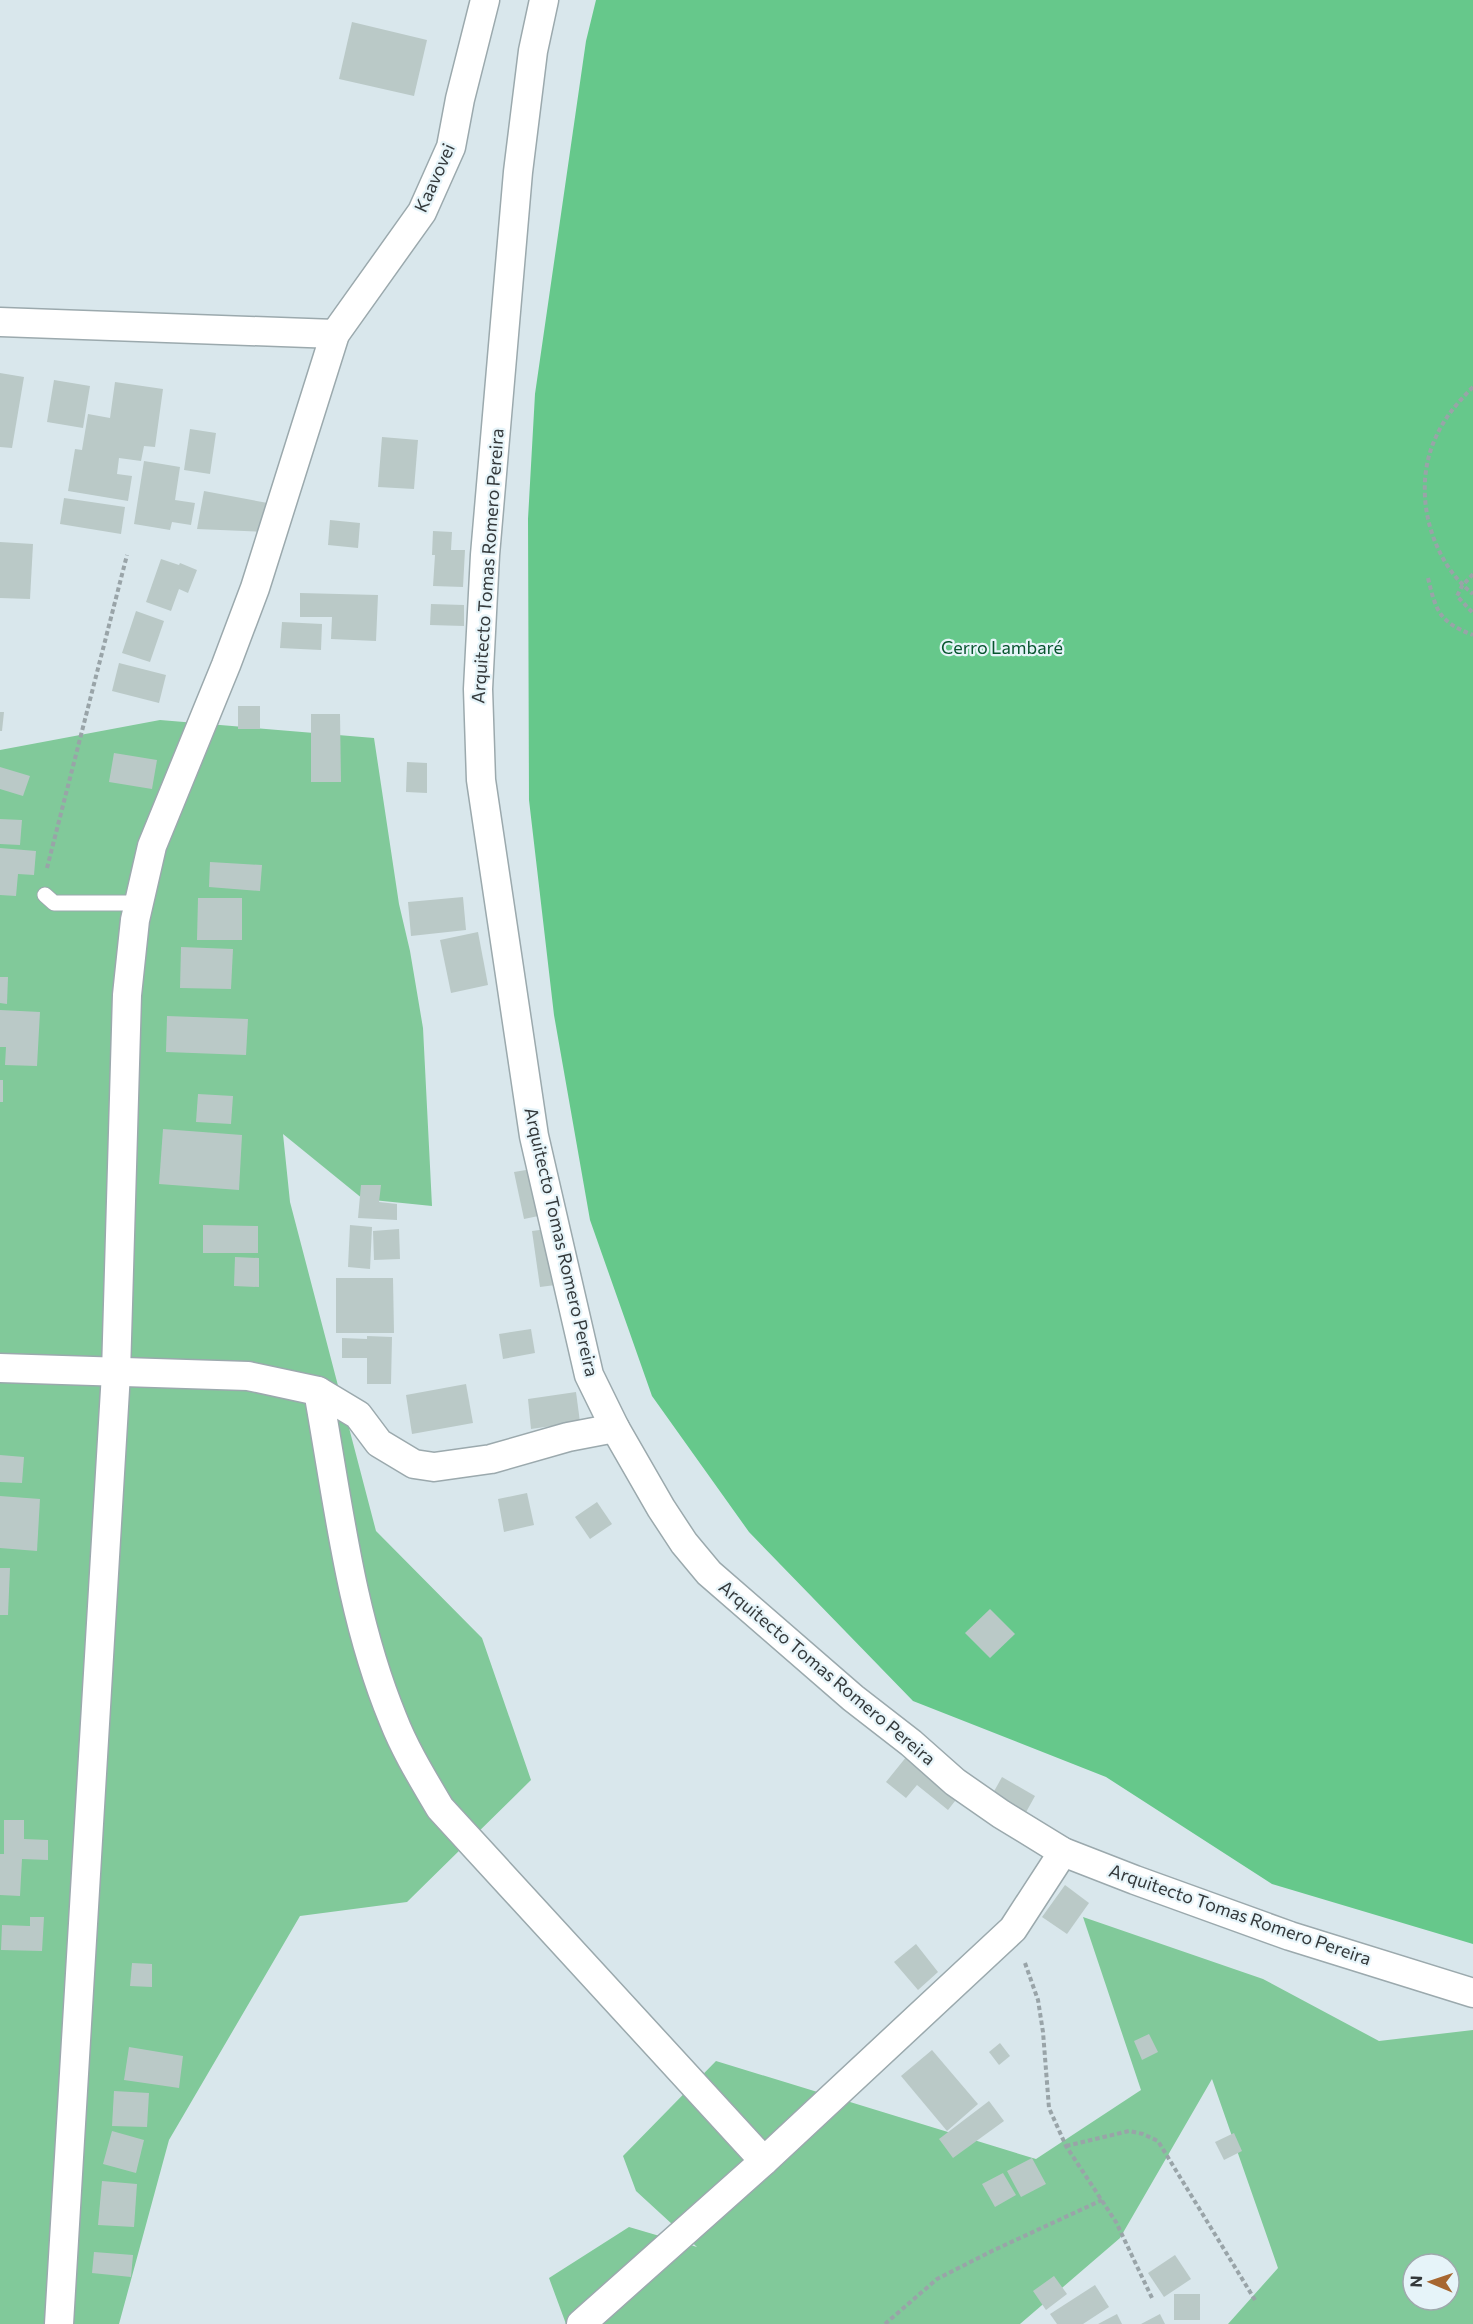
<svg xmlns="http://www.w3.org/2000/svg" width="1473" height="2324" font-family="Commissioner,sans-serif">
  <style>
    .green { fill: #81c99a; fill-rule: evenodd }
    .forest { fill: #66c88b }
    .building { fill: #bac9c7 }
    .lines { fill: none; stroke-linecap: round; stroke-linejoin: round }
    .service-casing { stroke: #9ba9ad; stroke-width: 17 }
    .minor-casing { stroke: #9ba9ad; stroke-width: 31 }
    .path { stroke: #99a4a8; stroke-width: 4; stroke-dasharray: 4.5 3; stroke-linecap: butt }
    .service { stroke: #fff; stroke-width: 15 }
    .minor { stroke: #fff; stroke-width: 28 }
    .labels { text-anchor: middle; stroke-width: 4.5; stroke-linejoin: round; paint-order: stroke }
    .street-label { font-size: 18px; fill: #34393b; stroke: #e6f4f9 }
    .park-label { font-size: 18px; fill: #07552e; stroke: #e6f4f9 }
  </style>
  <rect width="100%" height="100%" fill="#d9e7ec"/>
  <g class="green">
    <polygon points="160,720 374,738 399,904 410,951 423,1028 432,1206 363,1199 283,1134 290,1202 376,1531 482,1638 531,1780 407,1902 300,1916 169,2140 119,2324 0,2324 0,750"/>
    <path d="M1083,1917L1263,1979L1379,2041L1473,2030V2324H1228L1278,2268L1212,2079L1120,2238L1020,2324H566L549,2278L629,2227L697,2247L636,2191L623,2156L716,2061L1036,2159L1141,2090ZM1413,2264H1449V2300H1413Z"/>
  </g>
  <polygon class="forest" points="596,0 1473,0 1473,1944 1272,1884 1106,1777 913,1701 749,1532 652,1396 590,1220 554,1015 529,800 528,519 535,394 586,41"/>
  <g class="building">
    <polygon points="352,22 427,40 414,96 339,79"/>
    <polygon points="0,373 24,377 12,448 0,447"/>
    <polygon points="54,380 90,386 83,428 47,422"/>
    <polygon points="115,382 163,389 155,447 144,446 141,461 119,458 117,474 132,476 128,501 68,491 75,449 82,450 88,414 110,418"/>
    <polygon points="190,429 216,433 210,474 184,470"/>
    <polygon points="382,437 418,440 414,489 378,487"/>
    <polygon points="144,461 180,467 175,500 195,503 191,525 172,522 170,530 134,524"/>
    <polygon points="204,491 273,504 266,532 197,529"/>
    <polygon points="64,498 125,507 121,534 60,524"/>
    <polygon points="330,520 360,523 358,548 328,545"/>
    <polygon points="433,531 452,532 451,550 465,550 463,587 433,586 435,555 432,555"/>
    <polygon points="0,542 33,544 30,599 0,598"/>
    <polygon points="161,559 179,565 180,563 197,570 188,593 179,589 171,611 146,602"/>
    <polygon points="300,593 378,595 376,641 331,639 332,617 300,617"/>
    <polygon points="431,604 464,605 464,626 430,625"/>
    <polygon points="136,611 164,621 150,662 122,653"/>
    <polygon points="282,622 322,624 321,650 280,648"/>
    <polygon points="119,663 166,675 159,703 112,691"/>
    <rect x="238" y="706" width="22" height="23"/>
    <polygon points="0,712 4,712 2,731 0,731"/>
    <polygon points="311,714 340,714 341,782 311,782"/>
    <polygon points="114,753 157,760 152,789 109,782"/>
    <polygon points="407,762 427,763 427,793 406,792"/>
    <polygon points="0,767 30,776 23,796 0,789"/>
    <polygon points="0,819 22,820 20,845 0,844"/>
    <polygon points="0,848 36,851 34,875 18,874 16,896 0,895"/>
    <polygon points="210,862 262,865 260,891 209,887"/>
    <polygon points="463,897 466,930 411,936 408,902"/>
    <polygon points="198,898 242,898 242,940 197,940"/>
    <polygon points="478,932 488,985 451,993 440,940"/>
    <polygon points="181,947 233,949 231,989 180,988"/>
    <polygon points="0,977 8,977 7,1004 0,1003"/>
    <polygon points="0,1010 40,1012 37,1066 5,1065 6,1047 0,1047"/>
    <polygon points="167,1016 248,1019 246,1055 166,1052"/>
    <rect x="0" y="1080" width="3" height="22"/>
    <polygon points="198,1094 233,1096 231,1124 196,1122"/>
    <polygon points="163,1129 242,1135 239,1190 159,1184"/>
    <polygon points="538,1168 548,1214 524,1219 514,1172"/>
    <polygon points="361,1185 381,1185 379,1202 397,1204 397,1220 358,1218"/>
    <polygon points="203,1225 258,1226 258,1253 203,1253"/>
    <polygon points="350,1225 372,1227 370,1269 348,1267"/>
    <polygon points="555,1228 563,1284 540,1287 532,1231"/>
    <polygon points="399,1229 400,1259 374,1260 373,1231"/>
    <polygon points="235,1257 259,1258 259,1287 234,1286"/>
    <polygon points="336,1278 393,1278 394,1333 336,1333"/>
    <polygon points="531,1329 535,1353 503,1359 499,1334"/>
    <polygon points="367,1336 392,1337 391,1384 367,1384 367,1358 342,1358 342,1338 367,1339"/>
    <polygon points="466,1384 473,1423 412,1434 406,1395"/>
    <polygon points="576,1392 580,1422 531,1429 528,1399"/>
    <polygon points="0,1455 24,1457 22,1483 0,1482"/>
    <polygon points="527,1493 534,1525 504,1532 498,1499"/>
    <polygon points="0,1496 40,1499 37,1551 0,1548"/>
    <polygon points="597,1502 612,1524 590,1539 575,1517"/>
    <polygon points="0,1568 10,1568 8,1615 0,1615"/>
    <polygon points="990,1609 1015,1634 990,1658 965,1633"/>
    <polygon points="907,1756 962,1792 948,1810 917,1785 906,1798 886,1782"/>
    <polygon points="1002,1777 1035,1796 1025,1814 992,1795"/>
    <polygon points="4,1820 24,1820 24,1839 48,1840 48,1860 22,1859 20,1896 0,1895 0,1854 4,1854"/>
    <polygon points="1065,1885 1089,1903 1067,1934 1042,1917"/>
    <polygon points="30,1917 44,1917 42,1951 1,1950 2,1925 30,1926"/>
    <polygon points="916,1944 938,1972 918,1990 894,1962"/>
    <polygon points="132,1963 152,1964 152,1987 130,1986"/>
    <polygon points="1149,2034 1158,2052 1142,2060 1134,2041"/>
    <polygon points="1000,2043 1010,2056 999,2065 989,2052"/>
    <polygon points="129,2047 183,2056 179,2088 124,2080"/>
    <polygon points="932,2050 978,2104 947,2131 901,2076"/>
    <polygon points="114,2091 149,2093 147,2127 112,2126"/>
    <polygon points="989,2101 1004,2121 953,2158 939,2139"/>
    <polygon points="112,2131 144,2140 136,2173 103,2164"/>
    <polygon points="1234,2133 1242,2151 1224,2160 1215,2142"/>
    <polygon points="1032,2158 1046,2184 1021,2197 1007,2171"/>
    <polygon points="1003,2173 1016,2195 995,2207 982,2184"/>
    <polygon points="102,2181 137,2184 134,2227 98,2225"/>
    <polygon points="94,2252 133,2255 131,2277 92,2273"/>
    <polygon points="1175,2255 1191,2279 1164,2297 1148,2273"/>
    <polygon points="1054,2276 1067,2294 1046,2310 1033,2291"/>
    <polygon points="1095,2285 1109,2307 1083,2324 1057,2324 1050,2314"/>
    <rect x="1174" y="2294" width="26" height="26"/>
    <polygon points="1117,2314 1122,2324 1098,2324"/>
    <polygon points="1160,2314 1165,2324 1141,2324"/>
  </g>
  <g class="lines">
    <defs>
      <polyline id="service" points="45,895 54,903 140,903"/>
      <g id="minor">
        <polyline points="544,0 533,51 518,172 485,555 478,689 481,780 534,1136 589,1375 615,1428 661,1508 684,1543 709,1573 853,1698 911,1743 955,1782 1001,1814 1063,1852 1135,1880 1290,1936 1473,1993"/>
        <polyline points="0,322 335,334"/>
        <polyline points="0,1368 248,1376 318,1391 358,1415 379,1443 414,1464 434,1467 491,1459 568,1437 615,1428"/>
        <path d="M318,1391C338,1501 350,1615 393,1719C405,1750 423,1779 440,1808L764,2161"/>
        <polyline points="59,2324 116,1373 127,995 135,920 152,846 226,665 255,588 335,334 422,212 451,147 460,99 485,0"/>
        <polyline points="581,2324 764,2161 1013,1929 1063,1852"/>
      </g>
    </defs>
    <use href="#service" class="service-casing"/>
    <use href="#minor" class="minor-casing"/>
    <g class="path">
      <path d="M1473,387C1457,403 1444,418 1435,439C1412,490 1429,559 1473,594"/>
      <polyline points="1473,574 1462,586 1457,596 1473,613"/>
      <path d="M1428,578C1436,611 1439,622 1473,635"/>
      <polyline points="47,868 127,555"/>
      <polyline points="1025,1963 1038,2000 1043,2032 1049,2108 1066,2146 1116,2222 1152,2298"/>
      <polyline points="1066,2146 1129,2131 1143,2134 1158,2141 1255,2300"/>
      <polyline points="885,2324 937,2279 992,2251 1102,2200"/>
    </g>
    <use href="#service" class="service"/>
    <use href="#minor" class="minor"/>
  </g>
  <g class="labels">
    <g class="street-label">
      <text transform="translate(435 178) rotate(-66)" y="6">Kaavovei</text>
      <text transform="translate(488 566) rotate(-86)" y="6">Arquitecto Tomas Romero Pereira</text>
      <text transform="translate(561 1242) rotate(77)" y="6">Arquitecto Tomas Romero Pereira</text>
      <text transform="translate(827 1673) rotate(40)" y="6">Arquitecto Tomas Romero Pereira</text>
      <text transform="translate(1240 1915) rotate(19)" y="6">Arquitecto Tomas Romero Pereira</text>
    </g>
    <g class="park-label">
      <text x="1002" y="654">Cerro Lambaré</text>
    </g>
  </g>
  <g transform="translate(1431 2282) rotate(272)"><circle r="28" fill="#e6f4f9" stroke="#9fa9ad" stroke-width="1.5"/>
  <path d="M0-4.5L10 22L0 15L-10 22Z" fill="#a76731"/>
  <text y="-9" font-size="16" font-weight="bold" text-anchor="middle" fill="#34393b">N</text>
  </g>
</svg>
